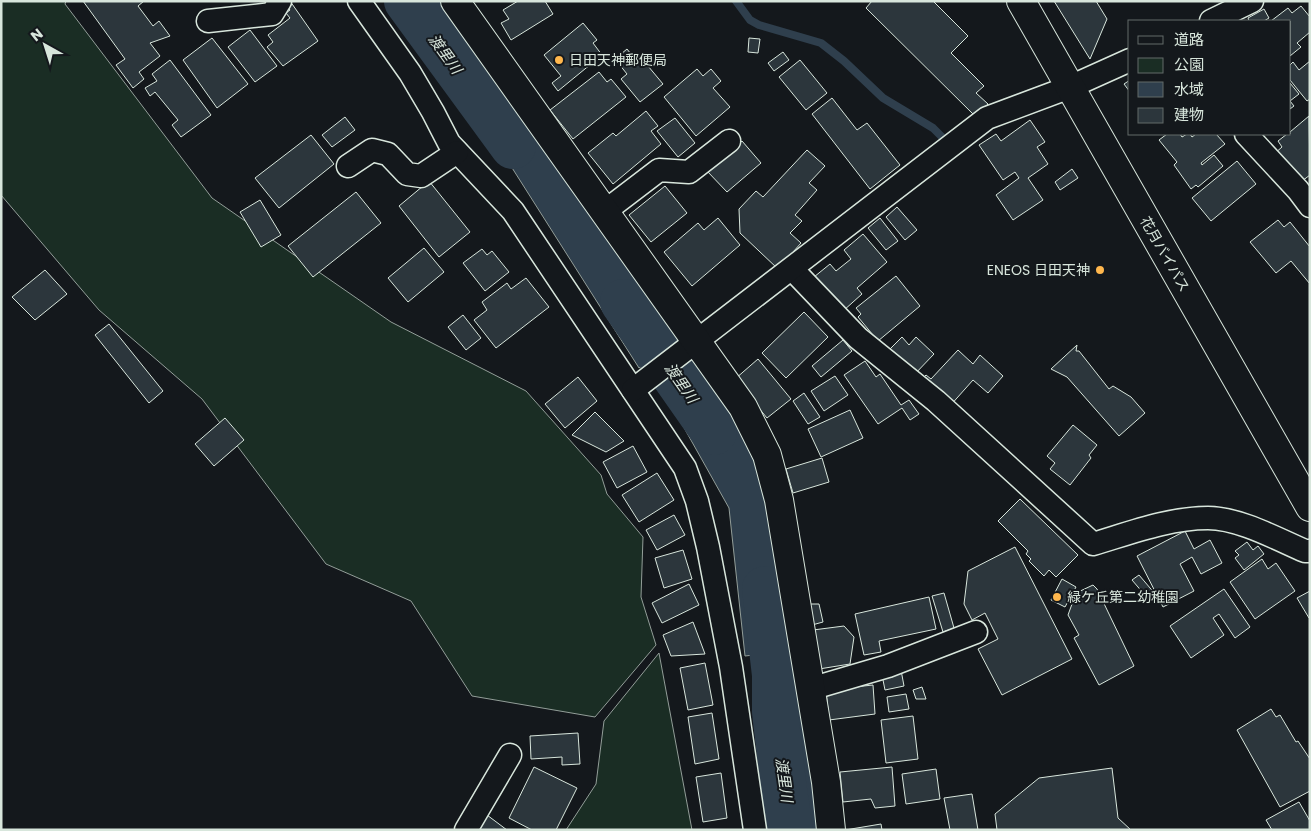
<svg xmlns="http://www.w3.org/2000/svg" width="1311" height="831" font-family="Poppins,'Noto Sans JP',sans-serif">
  <style>
    .green { fill: #1a2d24; stroke: #939e99 }
    .water { fill: #2f3f4d; stroke: #939e99 }
    .lines { fill: none; stroke-linecap: round; stroke-linejoin: round }
    .stream { stroke: #2f3f4d; stroke-width: 8 }
    .river { stroke: #2f3f4d; stroke-width: 46 }
    .building { fill: #2c363c; stroke: #d8e6dc }
    .minor-casing { stroke: #d8e6dc; stroke-width: 25 }
    .tertiary-casing { stroke: #d8e6dc; stroke-width: 30 }
    .trunk-casing { stroke: #d8e6dc; stroke-width: 30 }
    .minor { stroke: #14181c; stroke-width: 22 }
    .tertiary { stroke: #14181c; stroke-width: 28 }
    .trunk { stroke: #14181c; stroke-width: 28 }
    .poi-dot { fill: #ffb74d; stroke: #14181c; stroke-width: 2 }
    .labels { text-anchor: middle; stroke-width: 4; stroke-linejoin: round; paint-order: stroke }
    .poi-label { font-size: 14px; fill: #d8e6dc; stroke: #14181c; text-anchor: start }
    .street-label { font-size: 14px; fill: #d8e6dc; stroke: #14181c }
    .water-label { font-size: 15px; font-style: italic; fill: #d8e6dc; stroke: #14181c }
  </style>
  <rect width="100%" height="100%" fill="#14181c"/>
  <g class="green">
    <polygon points="1,1 66,1 65,4 212,198 391,322 526,391 601,475 607,494 643,537 641,597 656,645 595,717 472,696 411,601 326,564 202,399 99,310 1,195"/>
    <polygon points="659,653 692,830 566,830 596,784 604,721"/>
  </g>
  <g class="water">
    <polygon points="393,1 447,1 488,59 450,86"/>
    <polygon points="497,78 680,339 639,368 469,100"/>
    <polygon points="700,364 748,443 768,495 797,650 745,656 729,508 664,392"/>
    <polygon points="799,666 820,830 777,830 755,674"/>
  </g>
  <g class="lines">
    <polyline class="stream" points="736,1 750,20 759,25 821,43 844,61 883,98 933,128 943,138"/>
    <g class="river">
      <polyline points="407,1 513,146"/>
      <polyline points="623,302 714,432"/>
      <polyline points="765,589 775,675 775,712 783,783 790,830"/>
    </g>
  </g>
  <g class="building">
    <polygon points="83,1 144,1 138,6 153,26 159,21 170,36 150,43 160,56 139,72 144,79 133,88 116,65 125,59"/>
    <polygon points="290,1 318,41 283,66 267,47 273,42 268,35 290,18 286,13 290,10 286,5"/>
    <polygon points="518,1 545,1 553,14 511,40 501,23 509,19 503,10"/>
    <polygon points="872,1 933,1 968,36 951,53 984,86 976,93 988,104 975,116 866,8"/>
    <polygon points="1054,1 1096,1 1107,19 1090,59"/>
    <polygon points="1301,6 1310,17 1310,32 1297,43 1301,47 1290,56 1290,21 1271,21 1288,8 1292,13"/>
    <polygon points="1264,9 1269,18 1264,21 1249,21 1248,18"/>
    <polygon points="583,23 597,40 593,43 602,55 558,91 552,83 561,76 544,55"/>
    <polygon points="250,30 277,66 255,82 228,47"/>
    <polygon points="212,38 248,84 217,108 183,60"/>
    <polygon points="749,38 760,39 758,53 748,52"/>
    <polygon points="627,49 638,63 643,60 663,84 640,102 621,79 627,74 615,59"/>
    <polygon points="783,52 789,60 774,71 768,63"/>
    <polygon points="170,60 211,115 181,137 172,125 178,120 155,92 150,96 145,88 157,81 152,74"/>
    <polygon points="800,60 827,93 806,110 779,77"/>
    <polygon points="1310,61 1310,99 1307,101 1290,80 1290,65 1293,62 1299,70"/>
    <polygon points="697,69 703,76 711,69 721,81 713,88 730,107 696,136 664,97"/>
    <polygon points="599,72 607,82 611,79 626,97 573,139 550,110"/>
    <polygon points="1130,80 1130,92 1124,84"/>
    <polygon points="1290,83 1299,94 1290,101 1294,106 1290,109"/>
    <polygon points="832,98 857,130 867,123 900,165 870,189 812,114"/>
    <polygon points="646,111 658,126 651,131 661,144 613,184 588,153 613,133 616,136"/>
    <polygon points="1309,116 1310,175 1298,184 1274,154 1282,147 1278,141 1287,134 1290,134 1290,132"/>
    <polygon points="345,117 355,130 332,147 322,135"/>
    <polygon points="675,118 695,143 678,157 657,131"/>
    <polygon points="1030,120 1045,142 1037,147 1048,164 1028,178 1043,200 1013,220 996,195 1019,178 1015,172 1003,180 979,145 996,134 1001,141"/>
    <polygon points="1167,134 1180,134 1182,137 1187,134 1190,134 1192,137 1196,134 1216,134 1225,144 1201,163 1202,165 1214,155 1223,166 1198,187 1196,185 1191,189 1174,165 1177,162 1159,140"/>
    <polygon points="311,135 334,164 279,208 255,178"/>
    <polygon points="742,141 761,163 727,192 707,171"/>
    <polygon points="807,150 825,166 809,183 817,190 795,215 802,221 790,233 801,243 778,269 740,233 739,209 756,191 763,197"/>
    <polygon points="1237,161 1256,184 1211,221 1192,198"/>
    <polygon points="1072,169 1078,178 1060,190 1055,182"/>
    <polygon points="429,181 470,232 439,257 399,206"/>
    <polygon points="665,186 687,213 651,242 629,215"/>
    <polygon points="356,192 381,223 313,277 288,246"/>
    <polygon points="260,200 281,235 261,247 240,212"/>
    <polygon points="897,207 917,230 905,240 886,217"/>
    <polygon points="718,218 740,245 692,286 664,252 698,223 704,230"/>
    <polygon points="880,218 898,241 886,250 868,228"/>
    <polygon points="1278,220 1284,227 1290,222 1310,247 1310,284 1291,261 1276,273 1250,242"/>
    <polygon points="863,234 887,262 857,288 862,294 843,311 814,277 830,264 836,271 851,259 844,250"/>
    <polygon points="424,248 444,272 408,302 388,278"/>
    <polygon points="482,249 487,255 492,251 509,272 485,291 463,263"/>
    <polygon points="45,270 67,294 35,320 12,297"/>
    <polygon points="896,276 920,306 878,341 858,317 861,314 856,308"/>
    <polygon points="526,278 549,307 496,348 474,320 487,310 482,302 507,283 511,289"/>
    <polygon points="804,312 828,337 786,378 762,353"/>
    <polygon points="463,315 481,338 466,350 448,327"/>
    <polygon points="109,324 163,391 149,403 95,335"/>
    <polygon points="902,337 909,345 916,337 934,354 913,376 887,352"/>
    <polygon points="843,340 852,351 821,377 812,366"/>
    <polygon points="1077,345 1076,351 1079,351 1109,389 1113,386 1131,397 1145,413 1119,436 1067,377 1051,369"/>
    <polygon points="958,350 973,364 980,355 1003,376 988,393 973,380 949,407 920,381 926,375 931,379"/>
    <polygon points="758,359 791,399 767,418 735,379"/>
    <polygon points="865,361 876,377 880,374 901,405 909,400 919,414 910,420 902,408 878,424 844,375"/>
    <polygon points="835,376 848,395 824,411 811,391"/>
    <polygon points="578,377 597,401 565,428 545,404"/>
    <polygon points="804,393 820,417 808,424 793,401"/>
    <polygon points="850,410 863,438 821,457 808,429"/>
    <polygon points="595,412 624,441 606,452 572,435"/>
    <polygon points="225,418 244,440 214,466 195,444"/>
    <polygon points="1073,425 1097,445 1089,455 1091,458 1070,485 1050,469 1055,463 1047,456"/>
    <polygon points="633,446 647,472 617,488 603,462"/>
    <polygon points="822,458 829,482 793,493 786,469"/>
    <polygon points="657,473 674,500 639,522 622,495"/>
    <polygon points="1020,499 1078,555 1056,577 1049,570 1044,576 1029,561 1031,559 1026,554 1028,551 998,521"/>
    <polygon points="674,515 685,535 657,550 646,530"/>
    <polygon points="1185,531 1194,549 1210,540 1222,563 1201,574 1192,557 1180,564 1194,591 1163,607 1137,556"/>
    <polygon points="1247,542 1253,550 1258,546 1264,554 1244,570 1235,558 1239,555 1235,551"/>
    <polygon points="1015,547 1072,659 1002,695 978,649 998,639 985,613 972,620 964,604 968,571"/>
    <polygon points="683,550 692,579 664,588 655,558"/>
    <polygon points="1262,559 1268,569 1276,563 1295,591 1255,619 1230,582"/>
    <polygon points="1139,575 1156,595 1150,601 1132,580"/>
    <polygon points="1062,579 1076,587 1065,607 1051,600"/>
    <polygon points="689,584 699,605 662,623 652,603"/>
    <polygon points="1093,585 1097,589 1134,666 1099,685 1074,638 1079,635 1068,615 1076,593"/>
    <polygon points="1224,589 1250,627 1235,638 1219,614 1213,618 1224,635 1191,658 1170,626"/>
    <polygon points="1310,591 1310,618 1309,618 1297,598"/>
    <polygon points="944,593 954,628 943,632 932,596"/>
    <polygon points="929,597 936,629 879,641 881,652 864,655 855,614"/>
    <polygon points="807,604 819,604 823,622 812,625"/>
    <polygon points="693,622 705,654 671,656 663,635"/>
    <polygon points="844,626 854,637 850,664 819,669 813,630"/>
    <polygon points="705,663 713,705 688,710 680,668"/>
    <polygon points="901,670 904,686 885,690 882,675"/>
    <polygon points="873,685 875,714 829,720 826,690"/>
    <polygon points="922,687 926,699 916,699 913,690"/>
    <polygon points="906,694 909,709 889,712 887,697"/>
    <polygon points="1271,709 1276,717 1280,715 1296,742 1298,741 1310,759 1310,791 1280,807 1237,730"/>
    <polygon points="712,713 719,759 695,764 688,717"/>
    <polygon points="913,716 918,759 886,763 881,720"/>
    <polygon points="578,733 580,764 562,765 562,757 531,759 530,736"/>
    <polygon points="534,767 577,788 556,830 532,830 509,818"/>
    <polygon points="892,767 895,806 875,808 871,799 843,802 840,772"/>
    <polygon points="1112,768 1118,818 1131,830 997,830 995,814 1039,778"/>
    <polygon points="936,769 940,799 906,804 902,774"/>
    <polygon points="721,773 727,818 703,822 696,777"/>
    <polygon points="972,794 978,830 950,830 944,798"/>
    <polygon points="1299,802 1310,821 1310,830 1272,830 1266,820"/>
    <polygon points="487,815 507,830 476,830"/>
    <polygon points="881,824 882,830 845,830"/>
  </g>
  <g class="lines">
    <defs>
      <g id="minor">
        <polyline points="359,1 410,73 433,112 449,143 513,211 685,468 697,501 708,547 731,667 755,830"/>
        <polyline points="208,21 272,14 280,1"/>
        <polyline points="1211,21 1252,1"/>
        <polyline points="1246,134 1298,190 1310,206"/>
        <polyline points="348,166 372,150 388,154 407,174 421,176 457,152"/>
        <polyline points="604,212 659,170 689,172 729,141"/>
        <path d="M792,269L858,338L936,401L1093,544C1130,533 1169,518 1208,518C1239,518 1277,539 1305,551H1310"/>
        <polyline points="633,390 987,118 1070,87 1130,60"/>
        <polyline points="810,689 888,666 976,632"/>
        <polyline points="466,830 510,755"/>
      </g>
      <polyline id="tertiary" points="455,1 743,407 767,455 779,500 826,782 831,830"/>
      <polyline id="trunk" points="1021,1 1310,507"/>
    </defs>
    <use href="#minor" class="minor-casing"/>
    <use href="#tertiary" class="tertiary-casing"/>
    <use href="#trunk" class="trunk-casing"/>
    <use href="#minor" class="minor"/>
    <use href="#tertiary" class="tertiary"/>
    <use href="#trunk" class="trunk"/>
  </g>
  <g class="poi-dot">
    <circle cx="559" cy="60" r="5"/>
    <circle cx="1100" cy="270" r="5"/>
    <circle cx="1057" cy="597" r="5"/>
  </g>
  <g class="labels">
    <g class="poi-label">
      <text x="569" y="65">日田天神郵便局</text>
      <text x="1090" y="275" text-anchor="end">ENEOS 日田天神</text>
      <text x="1067" y="602">緑ケ丘第二幼稚園</text>
    </g>
    <g class="street-label">
      <text transform="translate(1165 254) rotate(60)" y="5">花月バイパス</text>
    </g>
    <g class="water-label">
      <text transform="translate(445 54) rotate(54)" y="5">渡里川</text>
      <text transform="translate(681 383) rotate(55)" y="5">渡里川</text>
      <text transform="translate(784 780) rotate(82)" y="5">渡里川</text>
    </g>
  </g>
  <rect width="1311" height="831" fill="none" stroke="#d8e6dc" stroke-width="5"/>
  <rect x="1128" y="20" width="162" height="115" fill="#14181c" stroke="#626a69"/>
  <rect x="1138" y="36" width="25" height="8" fill="#14181c" stroke="#626a69"/>
  <text x="1174" y="45" font-size="15" fill="#d8e6dc">道路</text>
  <rect x="1138" y="58" width="25" height="15" fill="#1a2d24" stroke="#626a69"/>
  <text x="1174" y="70" font-size="15" fill="#d8e6dc">公園</text>
  <rect x="1138" y="82" width="25" height="15" fill="#2f3f4d" stroke="#626a69"/>
  <text x="1174" y="95" font-size="15" fill="#d8e6dc">水域</text>
  <rect x="1138" y="108" width="25" height="15" fill="#2c363c" stroke="#626a69"/>
  <text x="1174" y="120" font-size="15" fill="#d8e6dc">建物</text>
  <g transform="translate(45 45) rotate(321)" stroke="#14181c" stroke-width="4" paint-order="stroke">
  <path d="M0-4L9 19L0 12L-9 19Z" fill="#d8e6dc"/>
  <text y="-8" font-size="14" font-weight="bold" text-anchor="middle" fill="#d8e6dc">N</text>
  </g>
</svg>
